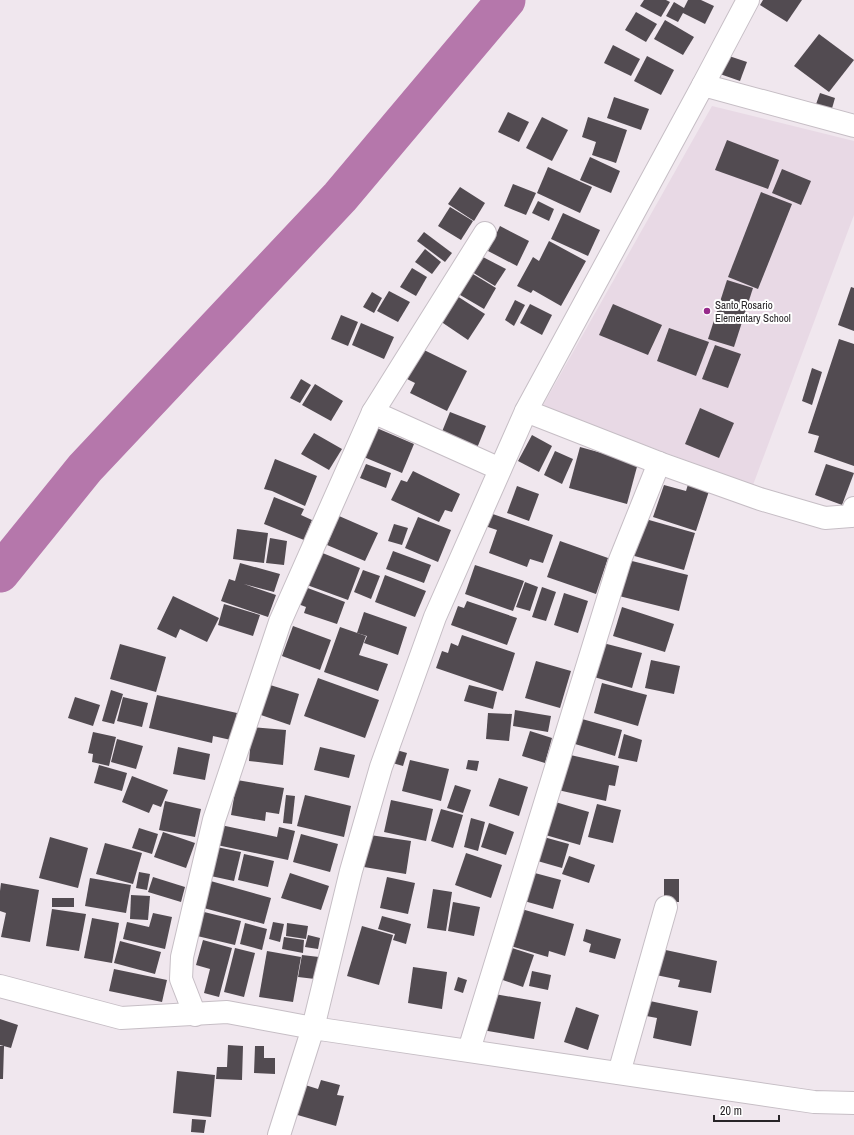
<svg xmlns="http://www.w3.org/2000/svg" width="854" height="1135" font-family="'Archivo Narrow',sans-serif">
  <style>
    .built { fill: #e8d9e5 }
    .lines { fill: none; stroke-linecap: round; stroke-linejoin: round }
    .river { stroke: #b577ab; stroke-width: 39 }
    .building { fill: #524b51 }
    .minor-casing { stroke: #c6bec5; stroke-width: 24 }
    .minor { stroke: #fff; stroke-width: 22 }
    .poi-dot { fill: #972a8b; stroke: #fff; stroke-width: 1.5 }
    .labels { text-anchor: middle; stroke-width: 4; stroke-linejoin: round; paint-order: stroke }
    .poi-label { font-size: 11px; fill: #272427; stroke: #fff; text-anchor: start }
  </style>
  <rect width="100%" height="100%" fill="#f0e7ee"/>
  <polygon class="built" points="712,106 854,141 854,215 753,485 542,407"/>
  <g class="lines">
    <polyline class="river" points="0,573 85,468 340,197 506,0"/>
  </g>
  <g class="building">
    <polygon points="644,0 666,0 670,2 661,17 640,6"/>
    <polygon points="688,0 701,0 714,6 705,24 683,13 678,22 666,16 674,2 684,8"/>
    <polygon points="763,0 802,0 787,22 760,5"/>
    <polygon points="636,12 657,24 646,42 625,30"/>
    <polygon points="665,20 694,37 683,55 654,39"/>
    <polygon points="819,34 854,60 829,92 794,66"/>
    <polygon points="613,45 640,59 631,76 604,63"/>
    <polygon points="726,55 747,62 740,81 720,74"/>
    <polygon points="647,56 674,70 661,95 634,81"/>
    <polygon points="820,93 835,98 831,112 815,107"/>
    <polygon points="614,97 649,109 641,130 607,118"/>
    <polygon points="508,112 529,122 519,142 498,132"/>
    <polygon points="542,117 568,130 552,161 526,148"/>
    <polygon points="588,117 627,130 616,163 592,155 596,142 582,137"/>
    <polygon points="727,140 779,160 768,189 715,170"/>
    <polygon points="590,157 620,171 611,193 580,180"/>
    <polygon points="548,167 592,187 580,213 537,193"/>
    <polygon points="782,169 811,181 801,205 772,193"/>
    <polygon points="513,184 536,193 526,215 504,206"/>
    <polygon points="460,187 485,203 474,221 448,204"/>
    <polygon points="761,192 792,204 758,289 728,277"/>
    <polygon points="538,201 554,209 549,221 532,213"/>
    <polygon points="450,207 473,221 461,240 438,226"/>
    <polygon points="563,213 600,230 588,256 551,239"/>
    <polygon points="500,226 529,241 517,266 488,251"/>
    <polygon points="424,232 452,253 445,262 417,241"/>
    <polygon points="549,241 586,261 561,306 533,290 531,293 517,286 533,257 539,261"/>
    <polygon points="425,249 441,262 432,274 415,262"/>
    <polygon points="481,256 506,269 495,286 472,272"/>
    <polygon points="412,268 427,277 416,296 400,287"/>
    <polygon points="468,271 496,288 484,309 455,292"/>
    <polygon points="727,280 753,288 734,347 708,339"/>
    <polygon points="851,287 854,288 854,331 838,325"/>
    <polygon points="389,291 410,302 398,322 377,311"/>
    <polygon points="372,292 382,298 374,313 363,307"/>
    <polygon points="457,296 485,314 468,340 440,321"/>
    <polygon points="515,300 525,305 514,326 505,320"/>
    <polygon points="530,304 552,315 542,335 520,323"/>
    <polygon points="613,304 662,325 648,355 599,335"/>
    <polygon points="341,315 358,322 348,346 331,339"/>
    <polygon points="361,323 394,337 384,359 352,345"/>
    <polygon points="669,328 709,342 696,376 657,361"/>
    <polygon points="839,339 854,344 854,466 814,452 819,436 808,433"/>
    <polygon points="715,345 741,354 728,388 702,379"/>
    <polygon points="422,349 467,371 447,411 410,393 415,383 407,379"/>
    <polygon points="812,368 822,372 812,405 802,401"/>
    <polygon points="301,379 311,385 300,403 290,398"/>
    <polygon points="315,384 343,401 331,421 302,405"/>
    <polygon points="700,408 734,423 719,458 685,444"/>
    <polygon points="450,412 486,426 475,453 439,439"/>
    <polygon points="372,426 414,444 402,473 359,455"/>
    <polygon points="314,433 342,449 329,470 301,454"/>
    <polygon points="532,435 552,446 539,472 518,461"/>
    <polygon points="580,447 638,463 627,504 569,488"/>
    <polygon points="555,451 573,459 562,484 544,475"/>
    <polygon points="275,459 317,476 305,506 272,491 264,489"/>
    <polygon points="366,464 391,473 386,488 360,478"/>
    <polygon points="826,464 854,473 842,505 815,495"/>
    <polygon points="413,471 460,494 452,512 445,510 439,522 391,500 401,480 407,482"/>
    <polygon points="689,481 710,488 696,531 653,517 664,485 686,491"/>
    <polygon points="517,486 539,494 529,521 507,513"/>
    <polygon points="274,497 304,509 301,515 312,520 304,540 264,524"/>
    <polygon points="487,512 553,535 543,563 530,559 527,567 489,553 497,530 482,525"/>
    <polygon points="339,516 378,533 365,561 327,545"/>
    <polygon points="418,517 451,530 438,562 405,548"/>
    <polygon points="642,518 695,533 684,570 631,555"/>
    <polygon points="394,524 408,528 402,545 388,541"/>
    <polygon points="237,529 268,533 264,563 233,559"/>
    <polygon points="270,538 287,541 284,565 266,563"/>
    <polygon points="560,541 608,558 596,594 547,577"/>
    <polygon points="393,551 431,565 424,583 386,569"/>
    <polygon points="320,552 360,568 348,600 307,585"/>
    <polygon points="624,559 688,575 679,611 615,595"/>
    <polygon points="240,563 280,574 274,592 244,584 276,595 268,617 221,601 229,579 235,581"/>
    <polygon points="475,565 524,581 513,611 465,594"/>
    <polygon points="363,570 380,576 371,599 354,592"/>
    <polygon points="385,575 426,591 415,617 375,602"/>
    <polygon points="525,582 538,587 530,611 516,607"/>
    <polygon points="305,587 345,602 337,624 304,613 306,607 298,604"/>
    <polygon points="542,587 556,592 546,621 532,617"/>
    <polygon points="564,593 588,601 578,633 554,625"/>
    <polygon points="173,596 219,618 207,642 180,629 176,638 157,629"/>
    <polygon points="467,601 517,618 507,645 451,625 458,606 464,608"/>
    <polygon points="224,604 260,615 253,636 218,625"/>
    <polygon points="622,607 674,624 665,652 613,636"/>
    <polygon points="364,612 407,627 398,655 364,643 367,636 357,633"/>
    <polygon points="293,626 331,640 320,670 282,656"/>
    <polygon points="340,627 366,636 359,655 388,664 378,691 324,672"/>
    <polygon points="462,635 515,653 503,691 436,668 442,651 448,653 451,643 458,646"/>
    <polygon points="603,643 642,653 632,688 594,677"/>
    <polygon points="120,644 166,657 156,692 110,679"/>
    <polygon points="651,660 680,666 674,694 645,688"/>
    <polygon points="536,661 571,671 560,708 525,698"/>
    <polygon points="318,678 379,700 365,738 304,716"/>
    <polygon points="602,683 647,695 638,726 594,713"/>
    <polygon points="267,684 299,694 290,725 258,714"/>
    <polygon points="469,685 497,692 493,709 464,701"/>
    <polygon points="111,690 123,694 114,724 102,721"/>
    <polygon points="157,695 237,713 231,740 213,736 212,743 149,728"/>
    <polygon points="75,697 100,705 93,726 68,718"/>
    <polygon points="123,697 148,703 142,727 117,721"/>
    <polygon points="515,710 551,716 548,732 513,726"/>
    <polygon points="488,713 512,714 509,741 486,739"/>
    <polygon points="582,719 622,730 615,756 575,744"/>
    <polygon points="252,727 286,730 283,765 249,761"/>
    <polygon points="530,731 552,738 545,763 522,756"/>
    <polygon points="93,732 116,737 109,766 92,762 93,754 88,753"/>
    <polygon points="624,734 642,740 637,762 618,758"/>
    <polygon points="117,739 143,746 136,769 111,762"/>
    <polygon points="178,747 210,754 205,780 173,774"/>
    <polygon points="320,747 355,755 349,778 314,770"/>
    <polygon points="393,749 407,753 403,766 389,762"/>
    <polygon points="566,754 619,766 615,786 609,785 606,801 558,790"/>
    <polygon points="410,760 449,769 441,801 402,791"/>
    <polygon points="468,760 479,761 477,771 466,769"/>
    <polygon points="99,765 127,773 122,791 94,783"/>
    <polygon points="132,776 168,790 161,807 153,804 149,813 122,802"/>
    <polygon points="499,778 528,787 519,816 489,806"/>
    <polygon points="237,780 284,788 279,814 266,812 265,821 231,815"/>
    <polygon points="455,785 471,790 463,813 447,808"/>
    <polygon points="286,795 295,796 292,824 283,823"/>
    <polygon points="305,795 351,806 344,837 297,826"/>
    <polygon points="391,800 433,809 426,841 384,832"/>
    <polygon points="165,801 201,809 195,837 159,830"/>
    <polygon points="552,801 589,812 580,845 542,834"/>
    <polygon points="597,804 621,810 613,843 588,837"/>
    <polygon points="441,809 463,815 453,848 431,841"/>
    <polygon points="471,818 485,822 478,851 464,847"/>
    <polygon points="489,823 514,832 506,855 481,847"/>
    <polygon points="216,824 277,837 279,827 295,831 288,860 212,844"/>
    <polygon points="139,828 158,834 152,854 132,848"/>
    <polygon points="163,832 195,843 186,868 154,857"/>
    <polygon points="301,834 338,844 330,872 293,862"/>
    <polygon points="370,835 411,841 406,874 364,867"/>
    <polygon points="540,836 569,844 562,868 534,860"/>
    <polygon points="50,837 88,848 78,888 39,878"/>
    <polygon points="105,843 142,853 133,884 96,874"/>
    <polygon points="212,846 241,852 234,881 206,875"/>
    <polygon points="466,853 502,865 491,898 455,885"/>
    <polygon points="244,854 274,861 268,887 238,880"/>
    <polygon points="569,856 595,865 589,883 562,874"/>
    <polygon points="139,872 150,874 147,890 136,888"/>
    <polygon points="531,872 561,880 553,909 524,901"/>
    <polygon points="290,873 329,886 321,910 281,898"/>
    <polygon points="153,877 185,887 181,902 148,892"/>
    <polygon points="387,877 415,883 408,914 380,908"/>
    <polygon points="90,878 131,885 126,913 85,906"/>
    <rect x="664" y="879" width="15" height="23"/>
    <polygon points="207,880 271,898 264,924 200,907"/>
    <polygon points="1,883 39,890 30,942 1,937 6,913 0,911 0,891"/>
    <polygon points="433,889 452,892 446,931 427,928"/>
    <polygon points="131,895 150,896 148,920 130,919"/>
    <rect x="52" y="898" width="22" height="9"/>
    <polygon points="453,902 480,907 474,936 448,931"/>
    <polygon points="518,908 574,924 565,956 549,951 548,957 507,945"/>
    <polygon points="52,909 86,914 79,951 46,946"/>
    <polygon points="200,911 241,921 235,945 193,935"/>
    <polygon points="153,913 172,917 165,949 123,939 127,922 149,927"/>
    <polygon points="382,916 411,924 406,944 393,940 395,934 378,929"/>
    <polygon points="92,918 119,923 112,963 84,958"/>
    <polygon points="273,922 284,924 280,942 269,939"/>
    <polygon points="245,923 267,929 262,950 240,944"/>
    <polygon points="287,923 308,926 306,939 286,936"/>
    <polygon points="362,926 393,935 379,985 347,976"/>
    <polygon points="586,929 621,939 615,959 589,952 591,944 583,941"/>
    <polygon points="308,935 320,938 318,949 305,947"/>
    <polygon points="284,937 304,940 303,953 282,949"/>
    <polygon points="203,940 232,948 219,997 204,993 210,969 196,965"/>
    <polygon points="120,941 161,952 155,974 114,963"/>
    <polygon points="235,948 255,953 244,997 224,992"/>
    <polygon points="512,948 534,955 523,987 494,977"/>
    <polygon points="661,949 717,961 711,993 678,987 680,980 656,975"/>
    <polygon points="267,951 301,957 293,1002 259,997"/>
    <polygon points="302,955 319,957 315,979 298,977"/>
    <polygon points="413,967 447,972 442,1009 408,1003"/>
    <polygon points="114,969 167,980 162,1002 109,991"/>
    <polygon points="532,971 551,975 548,990 529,986"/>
    <polygon points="458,977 467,980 463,993 454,990"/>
    <polygon points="489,993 541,1002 534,1039 482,1030"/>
    <polygon points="645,1000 698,1011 691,1046 653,1038 657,1018 641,1015"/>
    <polygon points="576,1007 599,1015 588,1050 564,1042"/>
    <polygon points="0,1019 18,1025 11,1048 0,1045"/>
    <polygon points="228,1045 243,1046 242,1080 216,1079 217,1067 227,1067"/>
    <polygon points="0,1046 4,1046 3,1079 0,1079"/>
    <polygon points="255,1046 264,1046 264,1058 275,1058 275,1074 254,1073"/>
    <polygon points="177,1071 215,1075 211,1117 173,1113"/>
    <polygon points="321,1080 340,1085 337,1095 344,1096 336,1126 294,1114 302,1084 318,1089"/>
    <polygon points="192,1119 206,1120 204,1133 191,1132"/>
  </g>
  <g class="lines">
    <defs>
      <g id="minor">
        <polyline points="703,85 748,0"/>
        <polyline points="526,411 659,463 760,499 825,518 851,516 854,508"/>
        <polyline points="373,412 500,469"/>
        <polyline points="0,986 121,1018 227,1012 313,1028 351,871 381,767 435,617 526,411 703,85 854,126"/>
        <polyline points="195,1015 181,979 182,957 214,820 280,622 373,412 485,233"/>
        <polyline points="469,1050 620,560 659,463"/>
        <polyline points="619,1073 666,907"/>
        <polyline points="279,1135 313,1028 814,1102 854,1103"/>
      </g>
    </defs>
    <use href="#minor" class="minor-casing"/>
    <use href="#minor" class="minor"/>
  </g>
  <circle class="poi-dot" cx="707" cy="311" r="4"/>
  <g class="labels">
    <g class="poi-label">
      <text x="715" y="309">Santo Rosario<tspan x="715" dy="13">Elementary School</tspan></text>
    </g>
  </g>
  <path d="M714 1115v6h65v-6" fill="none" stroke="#272427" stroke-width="2"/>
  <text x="720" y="1115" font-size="12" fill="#272427" stroke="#ffffff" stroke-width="3" paint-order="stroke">20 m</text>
</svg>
